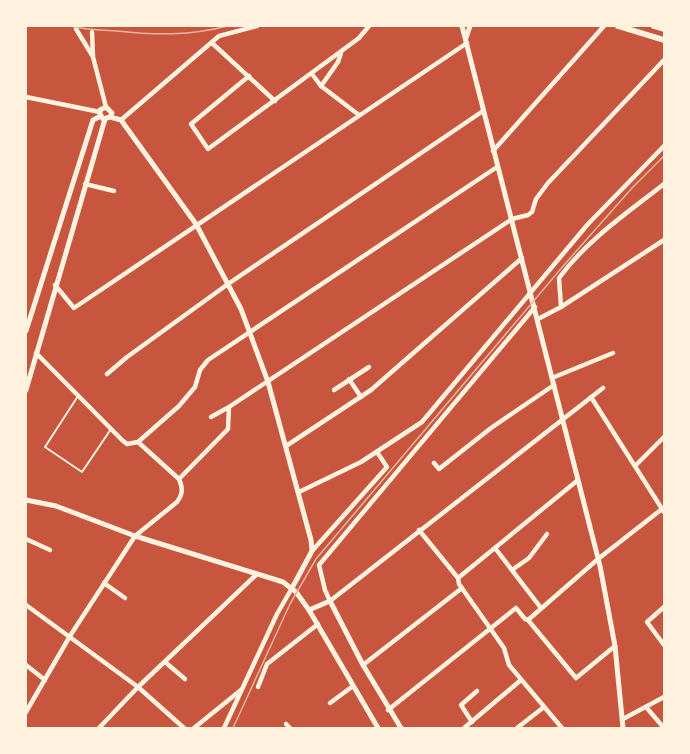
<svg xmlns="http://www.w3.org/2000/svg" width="690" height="754" font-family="Bitter,serif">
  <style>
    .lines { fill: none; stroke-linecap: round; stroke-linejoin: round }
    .service { stroke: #fff3e0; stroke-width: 2 }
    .minor { stroke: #fff3e0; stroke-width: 4.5 }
    .tertiary { stroke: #fff3e0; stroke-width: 5 }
    .secondary { stroke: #fff3e0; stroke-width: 6 }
    .tram { stroke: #e9b49f; stroke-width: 1.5 }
  </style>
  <rect width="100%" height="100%" fill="#c8553d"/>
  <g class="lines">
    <polyline class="service" points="78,396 45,447 82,472 111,429"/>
    <g class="minor">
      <polyline points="76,29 92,55"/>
      <polyline points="92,32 93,57 106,107"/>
      <polyline points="212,43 275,101"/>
      <polyline points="312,74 321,86 359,115"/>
      <polyline points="249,76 191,124 208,149 359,38 369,26"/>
      <polyline points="321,86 338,62 341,53"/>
      <polyline points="26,97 100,112"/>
      <polyline points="121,120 219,36 257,26"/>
      <polyline points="493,151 604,26"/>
      <polyline points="85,184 114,191"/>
      <polyline points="55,285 74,308 467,43"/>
      <polyline points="535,307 319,565 325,590 330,601 603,388"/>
      <path d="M561,307L559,278C587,240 627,213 664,184"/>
      <polyline points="538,319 561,307 664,240"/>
      <polyline points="36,353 122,440 127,444 138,442 179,406 195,387 200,370 208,360 497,167"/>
      <polyline points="107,374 127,357 228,284 483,111"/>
      <polyline points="552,378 613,353"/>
      <polyline points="349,379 361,397"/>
      <polyline points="334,390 369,367"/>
      <polyline points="591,397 664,512"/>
      <polyline points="211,417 229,407"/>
      <polyline points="286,446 371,390 522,258"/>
      <polyline points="434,463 439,469 491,428 554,385"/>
      <polyline points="636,465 664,437"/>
      <polyline points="179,479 228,429 229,407 512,219 528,215 532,212 536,199 548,183 664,60"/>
      <polyline points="299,492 361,462 422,422 588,224 664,146"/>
      <polyline points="419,530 458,578 459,584 504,648 509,665 562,728"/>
      <polyline points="26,539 50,550"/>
      <polyline points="495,548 541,608"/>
      <polyline points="312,551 387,467 377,452"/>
      <polyline points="512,570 529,558 547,534"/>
      <polyline points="458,578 578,480"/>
      <polyline points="104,583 125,598"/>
      <polyline points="26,605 138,687 184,728"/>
      <polyline points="664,607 647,622 664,645"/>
      <polyline points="528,620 598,559 662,509"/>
      <polyline points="165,662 185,679"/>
      <polyline points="26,665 45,680"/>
      <polyline points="363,665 462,588"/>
      <polyline points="258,687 267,664 318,624"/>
      <polyline points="330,703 353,686"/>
      <polyline points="646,707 664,728"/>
      <polyline points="388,710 516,608 525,619 528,620 576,678 615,646"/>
      <path d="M26,712L70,636L135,536L177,502C183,494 183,488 179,479L138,442"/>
      <polyline points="623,719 664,697"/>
      <polyline points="472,722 461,705 477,691"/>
      <polyline points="286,724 290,728"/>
      <polyline points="99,728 138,687 257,574"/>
      <polyline points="194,728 241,690"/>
      <polyline points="224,728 277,614 292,588"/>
      <polyline points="464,728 521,680"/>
      <polyline points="517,728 544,707"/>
    </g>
    <g class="tertiary">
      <polyline points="462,26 600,566 615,646 623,728"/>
      <polyline points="466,38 470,26"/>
      <polyline points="110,117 112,113 106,107 100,110 100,114 103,119 110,117 121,120 196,224 241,309 268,382 311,540 312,551 292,588"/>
      <polyline points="26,331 93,120 101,116"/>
      <polyline points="26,390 105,119"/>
      <polyline points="26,500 56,506 135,536 283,582 296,592 309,610 378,728"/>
      <polyline points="309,610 330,601 363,665 401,728"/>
    </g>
    <g class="secondary">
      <polyline points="618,26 664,40"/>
      <polyline points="654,26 664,29"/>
    </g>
    <g class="tram">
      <path d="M71,26C86,30 101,30 117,31C155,35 190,36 227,26"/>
      <polyline points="233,728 290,604 316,559 564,265 632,188 664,156"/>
    </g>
  </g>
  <rect width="690" height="754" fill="none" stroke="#fff3e0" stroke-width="54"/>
</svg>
